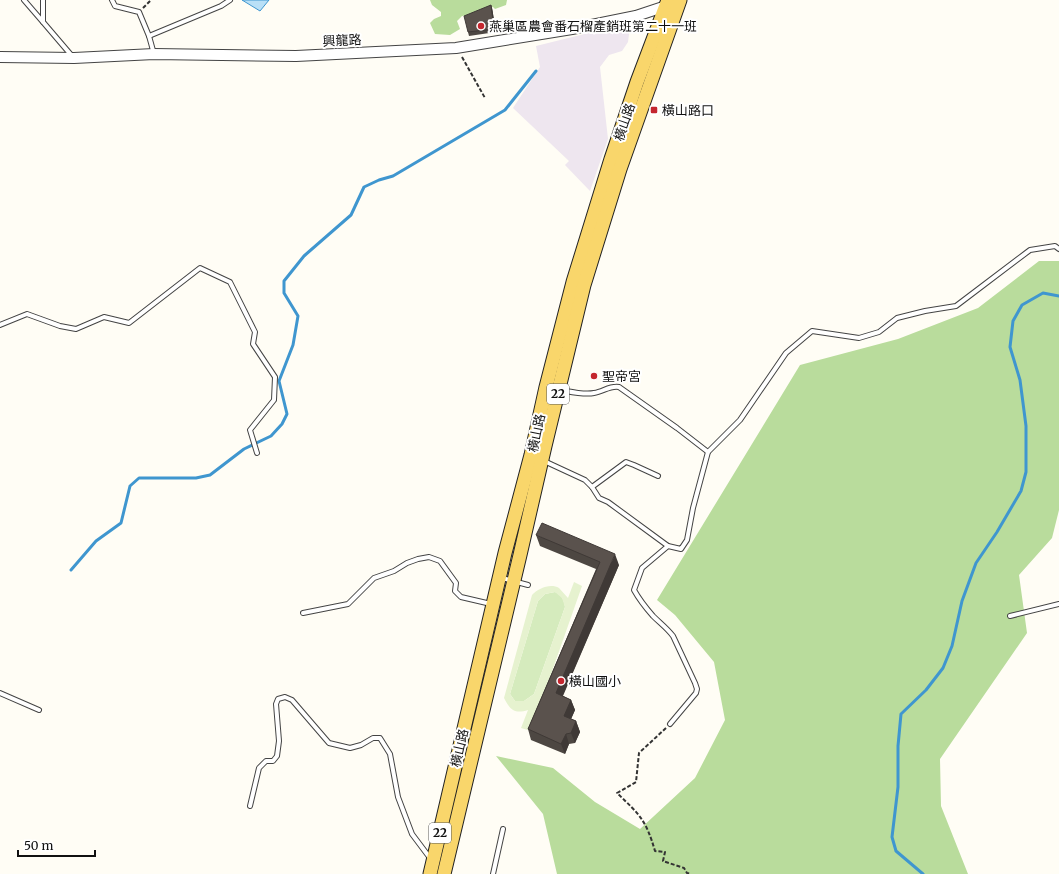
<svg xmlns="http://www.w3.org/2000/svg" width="1059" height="874" font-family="Merriweather,'Noto Sans TC',serif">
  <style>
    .industrial { fill: #eee6ef }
    .green { fill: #d5ebbd }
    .forest { fill: #b9dc9c }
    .pitch { fill: #e6f2cf; fill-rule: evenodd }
    .water { fill: #b9e0f7; stroke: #3f96cf }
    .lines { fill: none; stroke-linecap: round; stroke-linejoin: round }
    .stream { stroke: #3f96cf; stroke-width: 3 }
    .service-casing { stroke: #444; stroke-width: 6 }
    .tertiary-casing { stroke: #444; stroke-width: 12 }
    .primary-casing { stroke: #222; stroke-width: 15 }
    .path { stroke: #333; stroke-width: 2; stroke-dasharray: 4 2; stroke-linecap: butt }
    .service { stroke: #fff; stroke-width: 4 }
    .tertiary { stroke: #fff; stroke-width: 10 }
    .primary { stroke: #f9d66b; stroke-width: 13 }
    .wall { fill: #4d4742 }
    .shaded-wall { fill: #3f3936 }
    .building { fill: #5a524d; stroke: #3f3936 }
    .poi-dot { fill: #c4262e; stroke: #fff; stroke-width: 1.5 }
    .labels { text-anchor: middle; stroke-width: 4; stroke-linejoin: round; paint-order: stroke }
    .shield { fill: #fff; stroke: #585858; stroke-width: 1 }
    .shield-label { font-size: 12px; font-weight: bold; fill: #111 }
    .poi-label { font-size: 13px; fill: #111; stroke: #fff; text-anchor: start }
    .street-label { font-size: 13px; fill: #111; stroke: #fff }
  </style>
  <rect width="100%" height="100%" fill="#fffdf5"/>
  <polygon class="industrial" points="629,23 630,27 628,42 622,51 609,55 600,67 608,139 590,191 565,165 569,161 513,108 540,67 536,46"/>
  <path class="green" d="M555,592C562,595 564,600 565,607L534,694L524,701H515L510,694L538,601L545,594Z"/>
  <g class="forest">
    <polygon points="430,0 507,0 506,5 495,9 493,7 473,15 462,16 457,21 460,29 450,35 435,34 430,23 434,19 441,16 441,12 432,5"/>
    <polygon points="1039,261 1059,261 1059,510 1052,538 1019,575 1027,633 940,759 941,806 968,874 557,874 543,814 496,756 553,768 595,802 640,829 695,778 725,720 714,662 675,615 657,600 800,365 898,339 978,308"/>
  </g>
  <path class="pitch" d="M574,582L582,586L531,731L521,728L528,710C515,714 510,710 504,698L532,595C538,588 551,583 559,588C562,591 565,595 568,598ZM555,592L562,598L565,607L534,694L524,701H515L510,694L538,601L545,594Z"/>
  <polygon class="water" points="242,0 269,0 260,11"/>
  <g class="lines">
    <g class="stream">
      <polyline points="71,570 96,541 121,523 130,486 139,478 196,478 210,475 244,449 271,436 282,424 287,414 279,381 293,345 298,316 284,293 284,281 304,256 351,215 364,187 379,180 393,176 505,110 536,71"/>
      <polyline points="923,874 896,851 892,837 898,787 898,746 901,714 926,690 943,668 952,646 962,601 976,563 997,532 1021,491 1026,472 1026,426 1020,380 1010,347 1013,321 1022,305 1043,293 1059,296"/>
    </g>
    <defs>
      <g id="service">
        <polyline points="24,0 43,22"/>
        <polyline points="43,0 43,22 72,56"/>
        <polyline points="112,0 115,6 139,12 149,36 154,54"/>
        <polyline points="149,36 221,6 230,0"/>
        <polyline points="0,325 27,314 60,326 76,329 104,317 129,323 200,268 230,282 255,332 253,344 275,377 274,400 250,430 257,453"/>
        <path d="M561,390C572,392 584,395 594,393C603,392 610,385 619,387L677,428L708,452"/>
        <polyline points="544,461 585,480 592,487 599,498 608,502 668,546 681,549 687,540 693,508 708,452 740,420 786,353 812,331 859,338 879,332 897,318 925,311 956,306 1030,250 1055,246 1059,249"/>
        <polyline points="592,487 626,462 634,465 658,476"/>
        <path d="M668,546L642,568L634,590C639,599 646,608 653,616C660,623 667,628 673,636L695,683L697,689L696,693L670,724"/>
        <polyline points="502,578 528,585"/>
        <polyline points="303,613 348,604 374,578 394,571 407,563 418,559 429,557 440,561 456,583 455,591 461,597 491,604"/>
        <polyline points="1010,616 1059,604"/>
        <polyline points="0,693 39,710"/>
        <polyline points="250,806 259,768 266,761 273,761 277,756 279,741 276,704 278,699 285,697 292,700 329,743 350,748 361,745 373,738 380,738 390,754 398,797 412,834 430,858"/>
        <polyline points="493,874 503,829"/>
      </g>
      <polyline id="tertiary" points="0,57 74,58 154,54 296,56 456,48 572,29 636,16 669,5"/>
      <g id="primary">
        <polyline points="430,874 505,553 531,455 546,387 573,282 611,159 637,82 668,0"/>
        <polyline points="444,874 520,555 545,446 584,285 620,169 680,0"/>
      </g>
    </defs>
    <use href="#service" class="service-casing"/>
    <use href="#tertiary" class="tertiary-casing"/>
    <use href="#primary" class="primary-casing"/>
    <g class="path">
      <polyline points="143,8 151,0"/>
      <polyline points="462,57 485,98"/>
      <path d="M666,728L639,753L636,782L617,793C640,815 646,820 655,851L665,852L663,861L684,868L687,873L691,874"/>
    </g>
    <use href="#service" class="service"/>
    <use href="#tertiary" class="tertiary"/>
    <use href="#primary" class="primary"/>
  </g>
  <g class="wall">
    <polygon points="491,5 492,8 496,32 469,36 468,32"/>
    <polygon points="536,535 619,565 563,696 571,700 575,710 571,719 576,721 580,732 575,743 569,744 565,754 531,740 528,729 596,569 540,546"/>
  </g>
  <g class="shaded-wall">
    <polygon points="491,5 492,8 496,32 494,29"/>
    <polygon points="615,554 619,565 559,704 556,693"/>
    <polygon points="571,700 575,710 568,726 564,716"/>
    <polygon points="576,721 580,732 575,743 571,733"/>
    <polygon points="566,734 569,744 565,754 561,744"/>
  </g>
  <g class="building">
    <polygon points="491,5 494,29 468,32 464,16"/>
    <polygon points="542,523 615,554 556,693 571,700 564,716 576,721 571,733 566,734 561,744 528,729 600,562 536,535"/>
  </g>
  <g class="poi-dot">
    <circle cx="481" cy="26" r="4"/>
    <rect x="650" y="106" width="8" height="8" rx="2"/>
    <circle cx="594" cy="376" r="4"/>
    <circle cx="561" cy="681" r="4"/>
  </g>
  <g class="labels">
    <g class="shield">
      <rect x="547" y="384" width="22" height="20" rx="3"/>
      <rect x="429" y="823" width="22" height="20" rx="3"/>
    </g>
    <g class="shield-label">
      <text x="558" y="398">22</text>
      <text x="440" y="837">22</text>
    </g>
    <g class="poi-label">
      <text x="489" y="31">燕巢區農會番石榴產銷班第二十一班</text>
      <text x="662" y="115">橫山路口</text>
      <text x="602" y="381">聖帝宮</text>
      <text x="569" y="686">橫山國小</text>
    </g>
    <g class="street-label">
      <text transform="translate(342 40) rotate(-3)" y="5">興龍路</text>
      <text transform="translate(624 122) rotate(-71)" y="5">橫山路</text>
      <text transform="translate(536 433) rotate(-78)" y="5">橫山路</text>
      <text transform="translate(459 748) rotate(-77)" y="5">橫山路</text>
    </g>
  </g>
  <path d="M18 850v6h77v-6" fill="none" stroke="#111111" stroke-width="2"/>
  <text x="24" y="850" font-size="12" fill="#111111" stroke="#ffffff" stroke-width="3" paint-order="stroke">50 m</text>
</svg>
